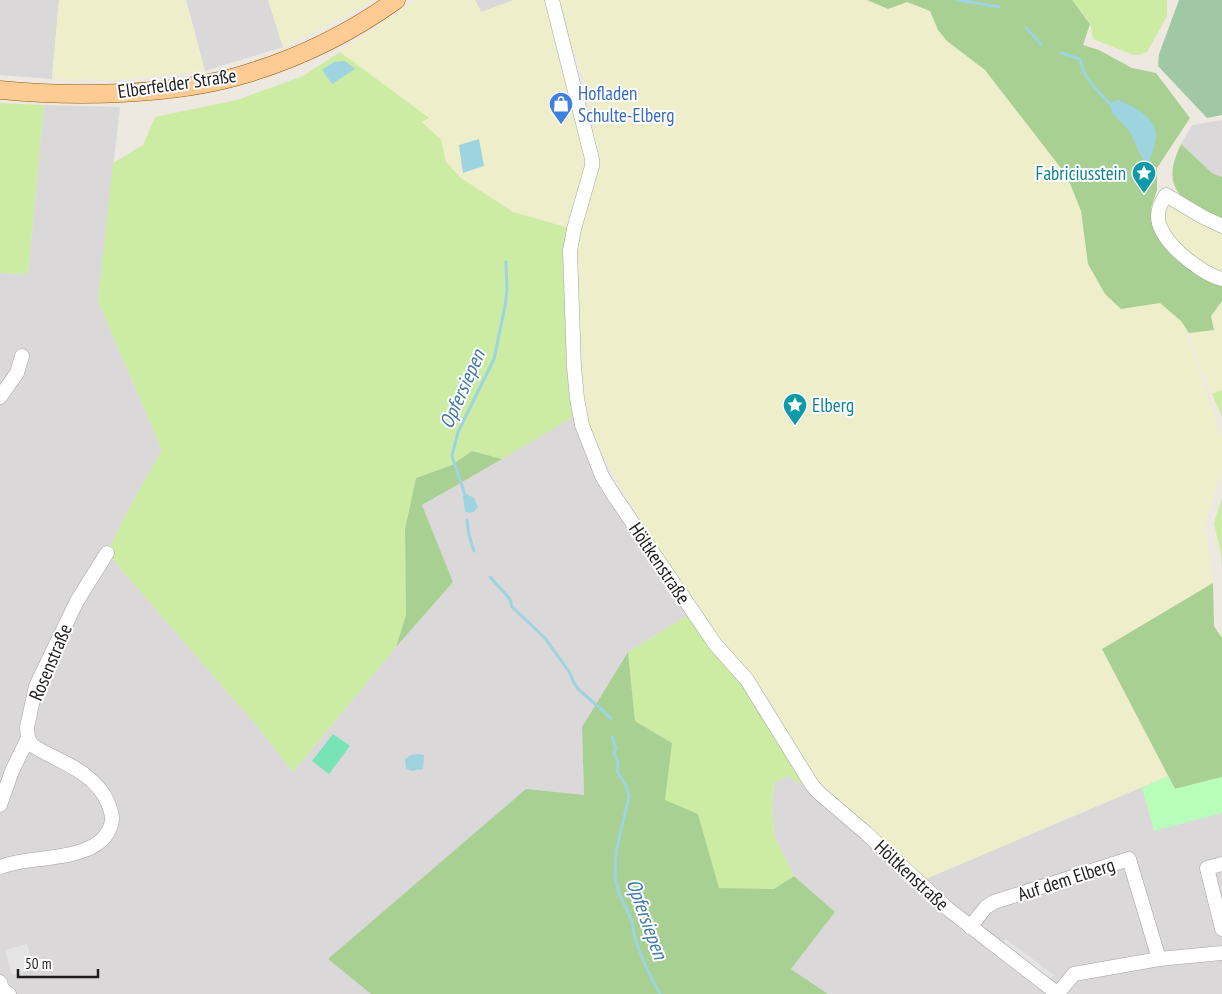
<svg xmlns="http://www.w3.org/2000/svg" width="1222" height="994" font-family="'PT Sans Narrow',sans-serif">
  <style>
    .residential { fill: #dad8d9 }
    .farmland { fill: #eeefca }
    .grass { fill: #cbeca2 }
    .forest { fill: #a8d092 }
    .cemetery { fill: #a0c8a4 }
    .park { fill: #b9fdba }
    .pitch { fill: #78e3b4 }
    .parking { fill: #e4e4e4 }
    .water { fill: #9dd4df }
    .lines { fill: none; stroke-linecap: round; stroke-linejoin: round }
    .stream { stroke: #9dd4df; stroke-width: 3 }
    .minor-casing { stroke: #a3a3a3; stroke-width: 15 }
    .major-casing { stroke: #935a00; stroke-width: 19 }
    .minor { stroke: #fff; stroke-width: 14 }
    .major { stroke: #ffcb94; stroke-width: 18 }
    .labels { text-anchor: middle; stroke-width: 4; stroke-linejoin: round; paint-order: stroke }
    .street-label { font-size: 19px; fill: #1c1c1c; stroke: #fff }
    .shop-label { font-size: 19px; fill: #366cbe; stroke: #fff; text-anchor: start }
    .culture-label { font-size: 19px; fill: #0d838f; stroke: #fff; text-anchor: end }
    .water-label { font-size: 20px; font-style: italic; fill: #407aa8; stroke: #fff }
  </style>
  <rect width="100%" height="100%" fill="#eee9e0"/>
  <g class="residential">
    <polygon points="0,0 59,0 52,79 0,75"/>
    <polygon points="186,0 268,0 283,47 205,71"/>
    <polygon points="475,0 514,0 481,12"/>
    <polygon points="44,105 120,107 98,301 162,450 126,514 107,553 258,727 293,772 396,647 453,582 422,505 576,415 589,453 690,614 628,652 582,727 584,796 328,959 371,994 0,994 0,273 28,274"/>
    <polygon points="1222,120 1222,177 1212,173 1181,144 1192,125"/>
    <polygon points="787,776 810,789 923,880 1168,776 1175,789 1222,777 1222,994 828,994 791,969 835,912 794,876 774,835 772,804 774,783"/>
  </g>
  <g class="farmland">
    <polygon points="59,0 186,0 205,71 118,80 52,79"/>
    <polygon points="268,0 373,0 344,17 283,47"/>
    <polygon points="416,0 475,0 481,12 514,0 549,0 589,154 569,228 514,212 461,178 349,161 428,118 340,52"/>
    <polygon points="555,0 866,0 888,9 907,2 930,11 938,30 947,41 985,70 1067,176 1081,211 1088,264 1140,307 1160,302 1181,316 1222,439 1222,469 1205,524 1213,583 1102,649 1168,776 923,880 822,790 684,594 597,446 582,406 573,268 591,129 595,120 573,47 566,42"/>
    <polygon points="1174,206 1222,230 1222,272 1203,266 1184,252 1164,224 1164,210"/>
    <polygon points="1222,301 1222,389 1212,394 1199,365 1189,333 1214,330 1211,316"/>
  </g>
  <g class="grass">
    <polygon points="1072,0 1167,0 1167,16 1147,52 1139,55 1133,55 1093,39 1090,23"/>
    <polygon points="340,52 429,118 422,122 441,140 446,162 461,178 513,212 569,228 576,415 502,459 472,451 452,465 416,478 405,529 406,615 396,647 293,772 258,727 107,553 126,514 162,450 98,301 113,163 143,145 155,117 237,100 303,76"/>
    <polygon points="0,103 44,105 28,274 0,273"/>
    <polygon points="1222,390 1222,417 1212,394"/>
    <polygon points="1222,498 1222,571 1221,554 1214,523"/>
    <polygon points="690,614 746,682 810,789 787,776 774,783 772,804 774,835 794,876 774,889 719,888 698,814 664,800 672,743 635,721 628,652"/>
  </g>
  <g class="forest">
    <polygon points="867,0 1072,0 1090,24 1083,45 1099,50 1132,68 1156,73 1190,118 1157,168 1157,190 1151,208 1154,224 1222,280 1222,301 1211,316 1214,330 1189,333 1181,321 1160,303 1121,309 1105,294 1088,264 1081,211 1067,176 985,70 947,41 938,30 930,11 907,2 888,9"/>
    <path d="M1181,144L1212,173L1222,177V222C1185,201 1158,192 1181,144Z"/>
    <polygon points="472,451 502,459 422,505 453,582 396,647 406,615 405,529 416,478 452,465"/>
    <polygon points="1213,583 1214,626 1222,638 1222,777 1175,789 1102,649"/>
    <polygon points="628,652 635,721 672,743 665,800 698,814 719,888 774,889 794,876 835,912 791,969 828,994 371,994 328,959 526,789 584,795 582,727"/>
  </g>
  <polygon class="cemetery" points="1179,0 1222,0 1222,115 1207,118 1158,66 1159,54"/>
  <polygon class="park" points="1168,776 1175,789 1222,777 1222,813 1154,831 1142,788"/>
  <polygon class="pitch" points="333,734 350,746 329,774 312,761"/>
  <g class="parking">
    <polygon points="1006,939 1054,975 1049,981 1001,946"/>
    <polygon points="27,944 34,969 12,975 5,950"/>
  </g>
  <g class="water">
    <polygon points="345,61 355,69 332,84 322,70 334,62"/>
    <path d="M1118,100C1131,105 1154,116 1156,133C1157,140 1151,156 1149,164C1137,156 1137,143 1129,131C1122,121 1111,116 1109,103Z"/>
    <polygon points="479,139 484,166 463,173 459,145"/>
    <polygon points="467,494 474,498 478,507 474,512 468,513 465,511 463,496"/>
    <polygon points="417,754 424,755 423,769 411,771 406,768 405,759 411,755"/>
  </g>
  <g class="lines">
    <g class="stream">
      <polyline points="958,0 999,7"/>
      <polyline points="1026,28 1041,44"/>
      <path d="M1061,53L1080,59C1084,79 1095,88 1109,103"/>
      <polyline points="1148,178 1149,164"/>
      <polyline points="465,495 452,456 458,432 494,359 505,306 507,290 506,262"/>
      <polyline points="467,520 469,535 474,551"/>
      <polyline points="490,577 510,599 512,607 545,638 570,673 573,681 578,689 611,718"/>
      <path d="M612,737L616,748L614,752L618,763L617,771L626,786L629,796L616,852L615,878L619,893L633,923C631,938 652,980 660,994"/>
    </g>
    <defs>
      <g id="minor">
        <polyline points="552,0 592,159 592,166 574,229 570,251 574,367 577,398 582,425 602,476 611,491 715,644 747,680 812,785 818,792 866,833 948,909 1058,994"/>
        <path d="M1222,226L1203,217L1166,195C1161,202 1158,208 1158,216C1158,241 1200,273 1222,279"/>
        <polyline points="0,397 17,373 22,356"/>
        <polyline points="0,805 12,771 28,738"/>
        <polyline points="1222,864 1207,868 1222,929"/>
        <path d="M0,867C6,865 12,863 19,862C45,857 96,858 109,830C112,824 113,818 111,812C108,799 101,789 91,780C74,764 51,758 32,745L28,738L27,727L36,686L77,601L107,553"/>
        <polyline points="970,927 986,907 994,902 1129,859 1159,959"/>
        <polyline points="0,982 2,989 9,994"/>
        <polyline points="1057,994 1074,974 1159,959 1222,953"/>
      </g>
      <path id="major" d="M0,90C73,97 172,96 242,75C297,59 350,33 396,0"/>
    </defs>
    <use href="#minor" class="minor-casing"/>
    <use href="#major" class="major-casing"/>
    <use href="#minor" class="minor"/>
    <use href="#major" class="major"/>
  </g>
  <defs>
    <symbol id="shop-pin" viewBox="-11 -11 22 30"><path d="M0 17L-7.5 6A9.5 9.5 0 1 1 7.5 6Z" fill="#3f7fe0" stroke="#fff"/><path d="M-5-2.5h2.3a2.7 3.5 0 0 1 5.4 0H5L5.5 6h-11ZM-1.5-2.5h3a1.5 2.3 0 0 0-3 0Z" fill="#fff"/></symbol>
    <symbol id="sight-pin" viewBox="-11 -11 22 30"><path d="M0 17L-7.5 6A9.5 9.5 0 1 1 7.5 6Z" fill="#0f9aa8" stroke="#fff"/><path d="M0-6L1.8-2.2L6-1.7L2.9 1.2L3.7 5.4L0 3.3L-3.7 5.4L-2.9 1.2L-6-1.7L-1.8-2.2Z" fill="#fff"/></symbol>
  </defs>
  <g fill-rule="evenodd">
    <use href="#shop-pin" x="547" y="90" width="28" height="38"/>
    <use href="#sight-pin" x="1130" y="159" width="28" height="38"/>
    <use href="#sight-pin" x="781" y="391" width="28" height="38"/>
  </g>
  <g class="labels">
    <g class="street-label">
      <text transform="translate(177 83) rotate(-8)" y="7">Elberfelder Straße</text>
      <text transform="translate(660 563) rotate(56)" y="7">Höltkenstraße</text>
      <text transform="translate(50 662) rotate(-67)" y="7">Rosenstraße</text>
      <text transform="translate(912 875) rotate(43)" y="7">Höltkenstraße</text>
      <text transform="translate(1066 879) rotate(-18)" y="7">Auf dem Elberg</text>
    </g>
    <g class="shop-label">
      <text x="578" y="100">Hofladen<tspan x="578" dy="22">Schulte-Elberg</tspan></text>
    </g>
    <g class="culture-label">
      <text x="1126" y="180">Fabriciusstein</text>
      <text x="812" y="412" text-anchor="start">Elberg</text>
    </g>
    <g class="water-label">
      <text transform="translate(462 389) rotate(-66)" y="7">Opfersiepen</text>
      <text transform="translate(647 919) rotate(70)" y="7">Opfersiepen</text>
    </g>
  </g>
  <path d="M18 969v8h80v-8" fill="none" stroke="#1c1c1c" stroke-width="2.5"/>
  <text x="25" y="969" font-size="15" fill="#1c1c1c" stroke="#ffffff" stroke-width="4" paint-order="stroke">50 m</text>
</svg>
